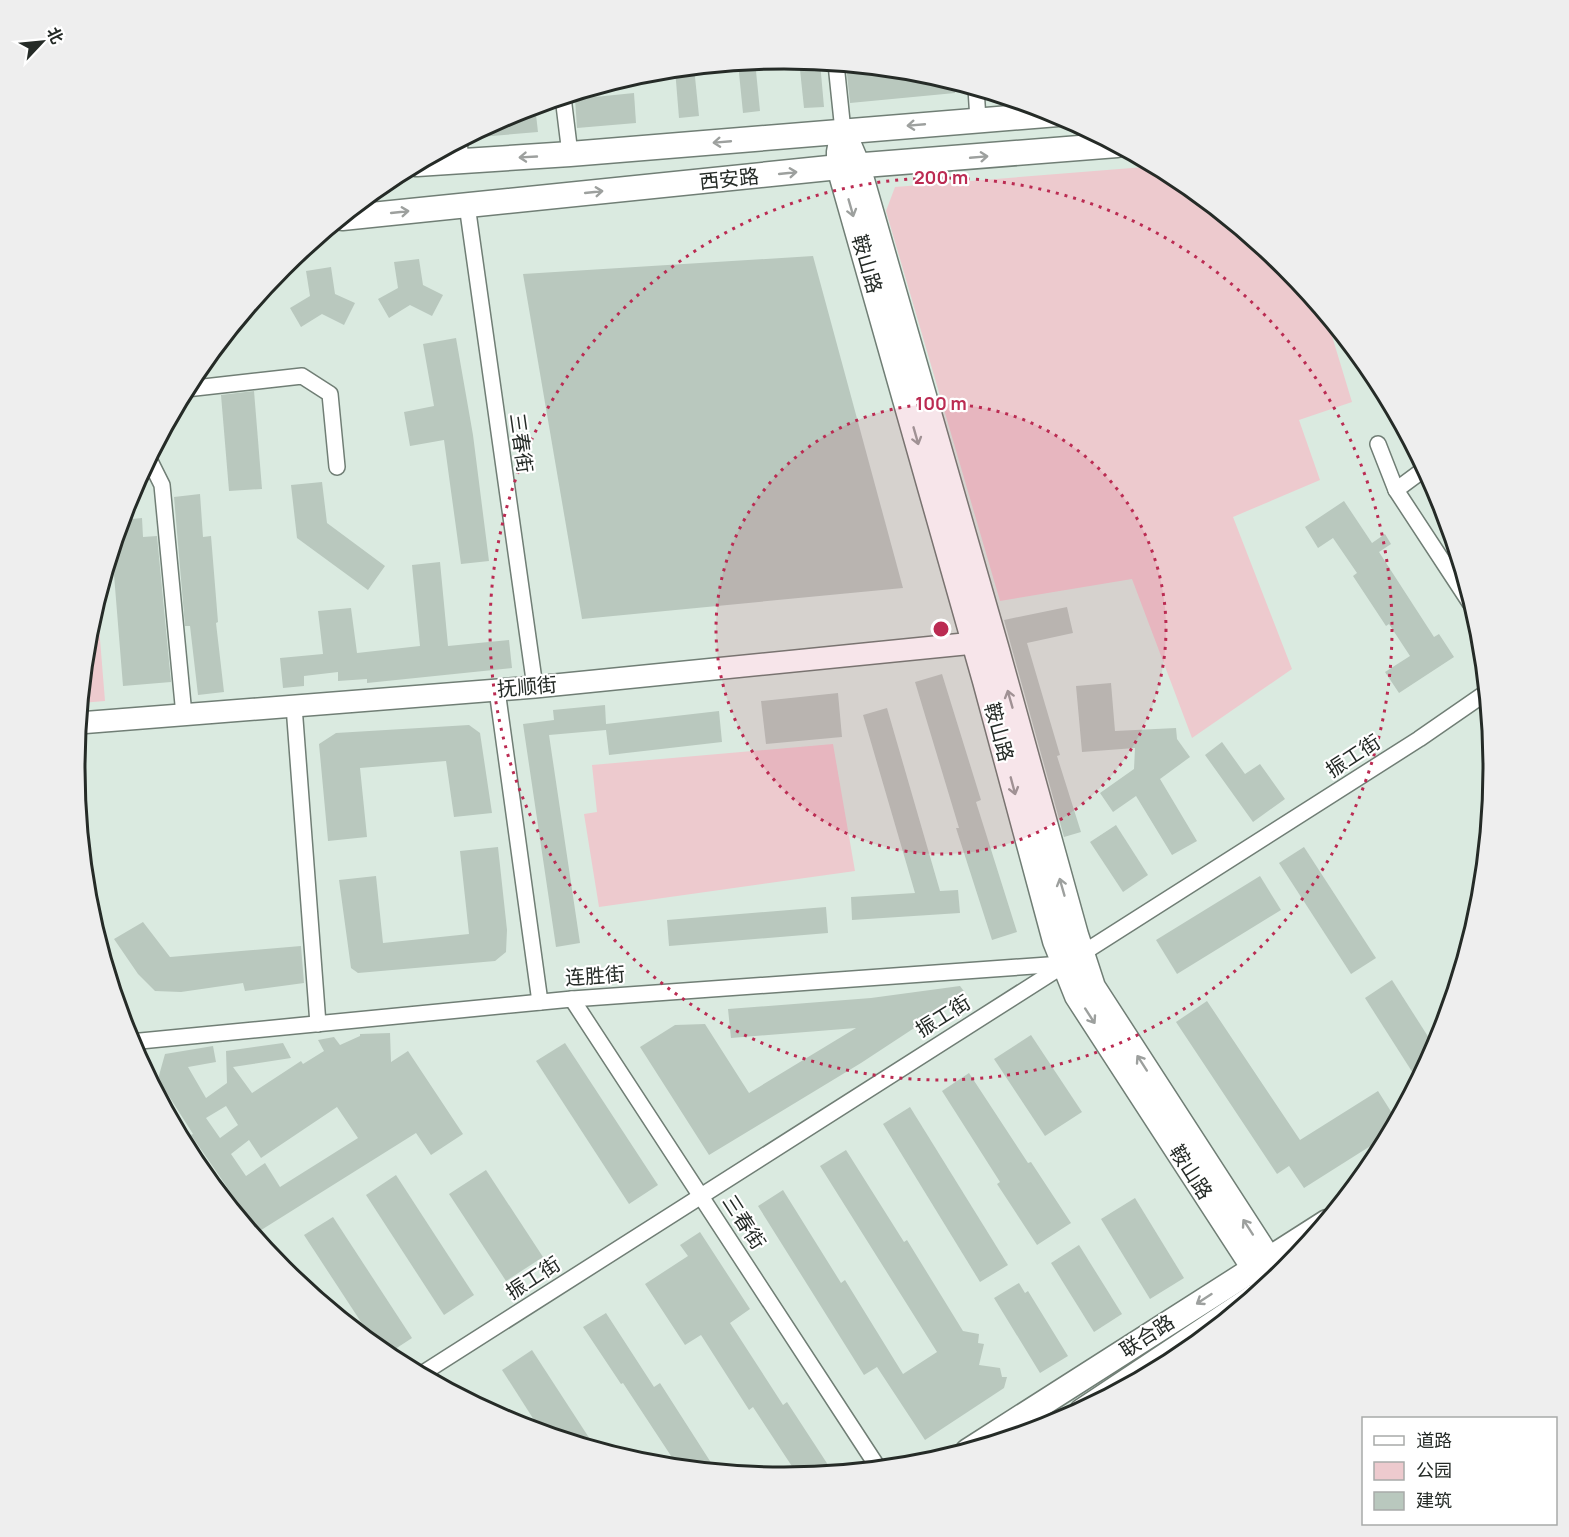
<svg xmlns="http://www.w3.org/2000/svg" width="1569" height="1537" font-family="Manrope,'Noto Sans SC',sans-serif">
  <style>
    .green { fill: #edcace }
    .building { fill: #b9c8be; fill-rule: evenodd }
    .lines { fill: none; stroke-linecap: round; stroke-linejoin: round }
    .street-casing { stroke: #707e75; stroke-width: 18 }
    .secondary-casing { stroke: #707e75; stroke-width: 24 }
    .primary-casing { stroke: #707e75; stroke-width: 27 }
    .street { stroke: #fff; stroke-width: 15 }
    .secondary { stroke: #fff; stroke-width: 21 }
    .primary { stroke: #fff; stroke-width: 24 }
    .oneway { stroke: #9da09e }
    .ring { fill: none; stroke: #bb2b52; stroke-width: 3; stroke-dasharray: 3 6 }
    .labels { text-anchor: middle; stroke-width: 4.5; stroke-linejoin: round; paint-order: stroke }
    .street-label { font-size: 20px; fill: #252b27; stroke: #fff }
    .rim { fill: none; stroke: #252b27; stroke-width: 3 }
    .centre { fill: #bb2b52; stroke: #fff; stroke-width: 3 }
    .ring-label { font-size: 18px; text-anchor: middle; font-weight: bold; fill: #bb2b52; stroke: #fff; stroke-width: 4.5; stroke-linejoin: round; paint-order: stroke }
  </style>
  <rect width="100%" height="100%" fill="#daeae0"/>
  <g class="green">
    <polygon points="1157,166 1179,178 1287,267 1325,313 1352,402 1299,420 1320,480 1233,517 1292,669 1192,738 1132,579 1000,601 886,211 895,187"/>
    <polygon points="97,602 105,701 81,703 88,630"/>
    <polygon points="833,744 855,871 599,907 584,814 597,812 592,765"/>
  </g>
  <g class="building">
    <polygon points="799,60 820,62 824,107 804,108"/>
    <polygon points="755,61 760,111 743,113 738,63"/>
    <polygon points="846,65 923,72 954,82 955,93 850,103"/>
    <polygon points="694,67 699,116 679,118 675,69"/>
    <polygon points="634,93 636,123 577,128 575,99"/>
    <polygon points="535,106 538,132 468,138 468,137 513,112"/>
    <polygon points="813,256 903,588 582,619 523,274"/>
    <polygon points="419,259 423,285 443,295 432,316 410,305 389,318 378,299 398,288 394,262"/>
    <polygon points="331,267 335,294 355,303 344,325 322,314 301,327 290,308 310,296 306,271"/>
    <polygon points="456,338 473,435 489,561 461,564 444,440 410,446 404,412 434,406 423,344"/>
    <polygon points="254,391 262,489 229,491 221,395"/>
    <polygon points="322,482 327,523 385,566 368,590 297,538 291,485"/>
    <polygon points="200,494 203,537 211,536 218,622 216,623 224,692 198,695 190,626 185,626 174,497"/>
    <polygon points="1344,501 1372,543 1385,534 1391,544 1379,552 1434,637 1439,634 1454,657 1399,693 1385,672 1410,656 1389,624 1386,626 1353,576 1357,573 1333,538 1318,548 1305,527"/>
    <polygon points="142,518 143,537 157,536 171,682 123,686 112,550 122,520"/>
    <polygon points="440,562 448,646 509,640 512,668 367,683 367,679 338,681 338,672 304,676 304,686 283,688 280,658 323,654 318,611 351,608 357,653 420,646 412,565"/>
    <polygon points="1067,607 1073,633 1027,643 1060,755 1057,756 1081,832 1064,837 1004,620"/>
    <polygon points="942,674 981,800 976,802 1017,932 992,940 956,828 959,828 915,682"/>
    <polygon points="1111,683 1115,731 1176,728 1177,739 1190,757 1160,779 1197,841 1172,855 1136,796 1113,812 1100,793 1134,769 1135,748 1082,752 1076,686"/>
    <polygon points="838,693 842,737 766,744 761,701"/>
    <polygon points="605,705 606,724 719,711 722,742 609,755 606,730 549,735 580,943 556,947 523,724 554,720 553,710"/>
    <polygon points="887,708 940,891 958,890 960,913 852,920 851,897 915,893 863,715"/>
    <polygon points="469,725 480,733 492,813 454,817 446,761 360,768 367,837 328,841 319,744 336,733"/>
    <polygon points="1222,742 1245,774 1260,764 1285,799 1253,822 1205,755"/>
    <polygon points="1116,825 1148,875 1123,892 1090,842"/>
    <polygon points="498,847 507,930 506,952 495,961 358,973 351,968 339,880 376,876 383,943 469,934 460,851"/>
    <polygon points="1304,847 1376,958 1351,974 1279,863"/>
    <polygon points="1260,876 1281,910 1177,974 1156,940"/>
    <polygon points="826,907 828,933 669,946 667,920"/>
    <polygon points="143,922 170,957 301,946 304,983 245,991 243,983 181,992 155,991 138,974 114,939"/>
    <polygon points="1392,980 1436,1049 1418,1081 1365,998"/>
    <polygon points="960,986 966,994 861,1063 709,1155 640,1047 675,1025 705,1024 749,1093 856,1028 731,1038 728,1009 871,998"/>
    <polygon points="1207,1001 1300,1140 1378,1091 1397,1121 1391,1133 1304,1188 1289,1166 1277,1174 1176,1022"/>
    <path d="M390,1033L391,1062L408,1051L463,1134L431,1155L416,1133L258,1232L191,1135L193,1134L158,1079L165,1054L213,1046L216,1062L188,1067L206,1098L227,1083L226,1051L283,1043L291,1058L233,1067L252,1093L301,1061L303,1064L324,1051L318,1040L334,1037L340,1045L360,1036V1034ZM226,1106L238,1125L220,1138L206,1118ZM337,1107L358,1138L280,1187L265,1163L246,1176L231,1154L249,1140L261,1158Z"/>
    <polygon points="1031,1035 1082,1112 1045,1136 994,1059"/>
    <polygon points="565,1043 658,1185 629,1204 536,1061"/>
    <polygon points="969,1073 1028,1163 1031,1162 1071,1223 1037,1245 997,1184 1000,1182 942,1091"/>
    <polygon points="910,1107 1008,1265 980,1282 883,1124"/>
    <polygon points="846,1150 904,1242 907,1240 963,1331 979,1334 978,1343 984,1344 979,1365 1000,1368 1002,1377 1007,1377 1004,1388 925,1440 877,1367 864,1375 758,1206 783,1190 841,1283 845,1280 903,1374 937,1352 820,1166"/>
    <polygon points="486,1170 543,1257 506,1281 449,1194"/>
    <polygon points="396,1175 474,1295 444,1315 366,1195"/>
    <polygon points="1135,1198 1184,1278 1150,1299 1101,1219"/>
    <polygon points="333,1217 412,1338 386,1355 380,1351 304,1235"/>
    <polygon points="700,1232 750,1309 730,1323 783,1405 787,1402 834,1474 799,1477 753,1407 749,1410 701,1335 685,1345 645,1284 688,1256 680,1245"/>
    <polygon points="1079,1245 1122,1314 1094,1332 1051,1263"/>
    <polygon points="1019,1283 1025,1293 1028,1291 1068,1356 1040,1373 994,1298"/>
    <polygon points="606,1313 654,1387 660,1383 717,1472 679,1468 623,1383 621,1384 583,1327"/>
    <polygon points="532,1350 597,1450 543,1434 502,1370"/>
  </g>
  <g class="lines">
    <defs>
      <g id="street">
        <polyline points="836,64 843,131"/>
        <polyline points="976,88 978,120"/>
        <polyline points="563,97 570,154"/>
        <polyline points="459,141 461,160"/>
        <polyline points="467,205 535,687"/>
        <polyline points="186,389 302,376 330,394 337,467"/>
        <polyline points="1378,444 1396,490 1474,609"/>
        <polyline points="149,459 162,485 184,715"/>
        <polyline points="1396,490 1419,473 1426,470"/>
        <polyline points="497,690 540,1002"/>
        <polyline points="294,706 318,1024"/>
        <polyline points="572,999 879,1469"/>
        <polyline points="130,1042 572,999 1062,964"/>
        <polyline points="420,1375 1419,739 1487,692"/>
      </g>
      <polyline id="secondary" points="79,723 535,687 974,643"/>
      <g id="primary">
        <polyline points="843,131 839,152 839,167 985,681 1055,941 1077,996 1266,1287"/>
        <polyline points="844,133 858,166 997,650 1076,935 1093,987 1280,1276"/>
        <polyline points="417,164 570,154 1058,114"/>
        <polyline points="342,218 839,167 1117,145"/>
        <polyline points="1082,1411 1255,1296"/>
        <polyline points="968,1451 1327,1222"/>
      </g>
    </defs>
    <use href="#street" class="street-casing"/>
    <use href="#secondary" class="secondary-casing"/>
    <use href="#primary" class="primary-casing"/>
    <use href="#street" class="street"/>
    <use href="#secondary" class="secondary"/>
    <use href="#primary" class="primary"/>
  </g>
  <defs><path id="oneway-shaft" d="M-6 0H5M1.5-3L5.5 0L1.5 3" fill="none" stroke-width="1.6" stroke-linecap="round" stroke-linejoin="round" transform="scale(1.5)"/></defs>
  <g class="oneway">
    <use href="#oneway-shaft" transform="translate(916 125) rotate(175)"/>
    <use href="#oneway-shaft" transform="translate(722 142) rotate(175)"/>
    <use href="#oneway-shaft" transform="translate(528 157) rotate(177)"/>
    <use href="#oneway-shaft" transform="translate(979 157) rotate(-5)"/>
    <use href="#oneway-shaft" transform="translate(788 173) rotate(-6)"/>
    <use href="#oneway-shaft" transform="translate(594 192) rotate(-6)"/>
    <use href="#oneway-shaft" transform="translate(851 208) rotate(74)"/>
    <use href="#oneway-shaft" transform="translate(400 212) rotate(-6)"/>
    <use href="#oneway-shaft" transform="translate(916 436) rotate(74)"/>
    <use href="#oneway-shaft" transform="translate(1010 699) rotate(-106)"/>
    <use href="#oneway-shaft" transform="translate(1013 786) rotate(75)"/>
    <use href="#oneway-shaft" transform="translate(1062 887) rotate(-106)"/>
    <use href="#oneway-shaft" transform="translate(1090 1016) rotate(57)"/>
    <use href="#oneway-shaft" transform="translate(1142 1063) rotate(-123)"/>
    <use href="#oneway-shaft" transform="translate(1248 1227) rotate(-123)"/>
    <use href="#oneway-shaft" transform="translate(1204 1299) rotate(147)"/>
  </g>
  <circle cx="941" cy="629" r="225" fill="#bb2b52" fill-opacity=".12"/>
  <g class="ring">
    <circle cx="941" cy="629" r="225"/>
    <circle cx="941" cy="629" r="451"/>
  </g>
  <g class="labels">
    <g class="street-label">
      <text transform="translate(729 179) rotate(-6)" y="7">西安路</text>
      <text transform="translate(867 264) rotate(74)" y="7">鞍山路</text>
      <text transform="translate(521 443) rotate(82)" y="7">三春街</text>
      <text transform="translate(527 687) rotate(-5)" y="7">抚顺街</text>
      <text transform="translate(999 732) rotate(75)" y="7">鞍山路</text>
      <text transform="translate(1353 756) rotate(-33)" y="7">振工街</text>
      <text transform="translate(595 976) rotate(-4)" y="7">连胜街</text>
      <text transform="translate(943 1016) rotate(-32)" y="7">振工街</text>
      <text transform="translate(1191 1172) rotate(57)" y="7">鞍山路</text>
      <text transform="translate(744 1222) rotate(57)" y="7">三春街</text>
      <text transform="translate(533 1278) rotate(-33)" y="7">振工街</text>
      <text transform="translate(1147 1336) rotate(-33)" y="7">联合路</text>
    </g>
  </g>
  <path d="M0 0H1569V1537H0ZM85 768a699 699 0 1 1 1398 0a699 699 0 1 1-1398 0Z" fill="#eee" fill-rule="evenodd"/>
  <path class="rim" d="M85 768a699 699 0 1 1 1398 0a699 699 0 1 1-1398 0Z"/>
  <circle cx="941" cy="629" r="9" class="centre"/>
  <g class="ring-label">
    <text x="941" y="184">200 m</text>
    <text x="941" y="410">100 m</text>
  </g>
  <rect x="1362" y="1417" width="195" height="108" fill="#ffffff" stroke="#a8aaa9" stroke-width="1.5"/>
  <rect x="1374" y="1436" width="30" height="9" fill="#ffffff" stroke="#a8aaa9" stroke-width="1.5"/>
  <text x="1416" y="1447" font-size="18" fill="#252b27">道路</text>
  <rect x="1374" y="1462" width="30" height="18" fill="#edcace" stroke="#a8aaa9" stroke-width="1.5"/>
  <text x="1416" y="1477" font-size="18" fill="#252b27">公园</text>
  <rect x="1374" y="1492" width="30" height="18" fill="#b9c8be" stroke="#a8aaa9" stroke-width="1.5"/>
  <text x="1416" y="1507" font-size="18" fill="#252b27">建筑</text>
  <g transform="translate(42 42) rotate(64)" stroke="#ffffff" stroke-width="4.5" paint-order="stroke">
  <path d="M0-4.5L10 22L0 15L-10 22Z" fill="#252b27"/>
  <text y="-9" font-size="16" font-weight="bold" text-anchor="middle" fill="#252b27">北</text>
  </g>
</svg>
